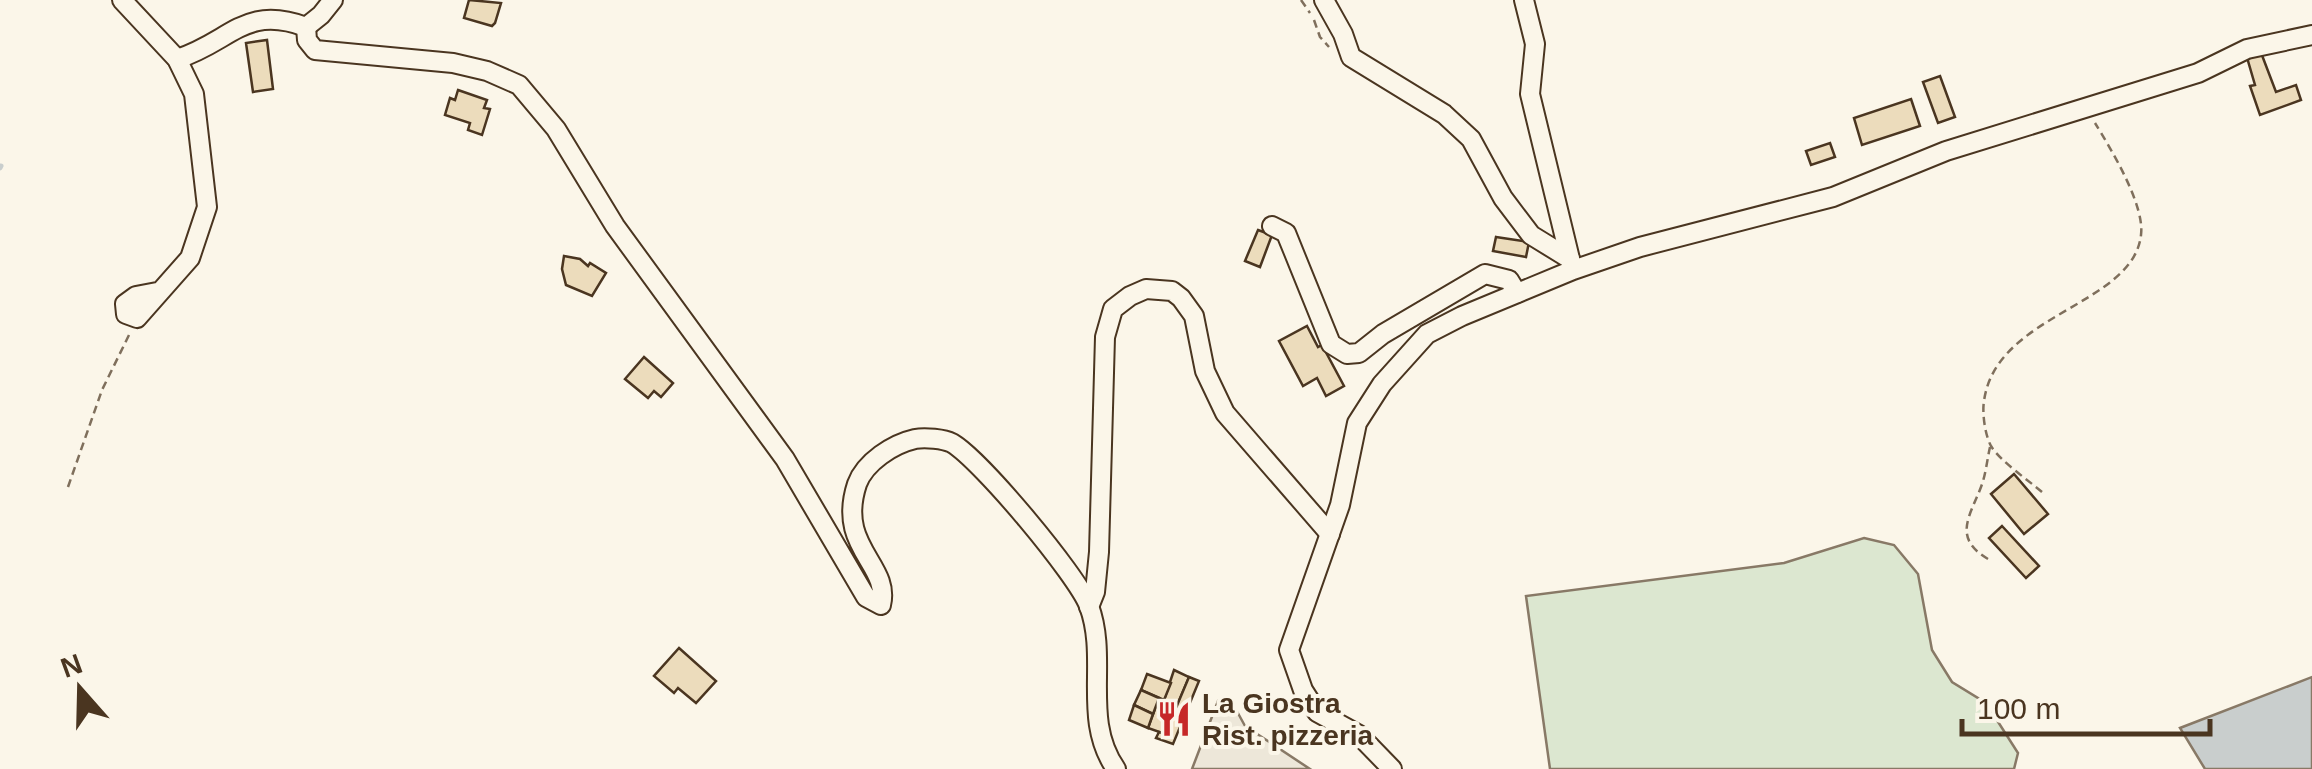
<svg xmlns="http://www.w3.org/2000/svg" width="2312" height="769" font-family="Arial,sans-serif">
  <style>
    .green { fill: #dce7d0; stroke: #887966; stroke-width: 2.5 }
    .parking { fill: #ede7d9; stroke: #887966; stroke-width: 2.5 }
    .water { fill: #c9cecd; stroke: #887966; stroke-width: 2.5 }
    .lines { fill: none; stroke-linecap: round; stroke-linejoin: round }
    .stream { stroke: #c9cecd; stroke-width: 5 }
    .building { fill: #ecdcbc; stroke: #4a3520; stroke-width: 2.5 }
    .minor-casing { stroke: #4a3520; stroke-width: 22 }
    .path { stroke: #7f6f5c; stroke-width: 2.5; stroke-dasharray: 8 5; stroke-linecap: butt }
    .minor { stroke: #fbf6e9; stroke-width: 18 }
    .labels { text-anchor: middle; stroke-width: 8; stroke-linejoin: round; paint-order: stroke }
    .poi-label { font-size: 28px; font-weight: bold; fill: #4a3520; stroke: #fbf6e9; text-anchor: start }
  </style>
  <rect width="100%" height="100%" fill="#fbf6e9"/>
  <polygon class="green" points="1864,538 1894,545 1918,574 1932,650 1952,682 1986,703 2018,753 2014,769 1550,769 1526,596 1784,563"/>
  <polygon class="parking" points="1218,701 1233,704 1245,726 1310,769 1192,769"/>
  <polygon class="water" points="2312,677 2312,769 2205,769 2180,728"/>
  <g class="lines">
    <polyline class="stream" points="0,168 1,166"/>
  </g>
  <g class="building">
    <polygon points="469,0 501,3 495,23 492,26 464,18"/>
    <polygon points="267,40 273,89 253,92 246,43"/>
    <polygon points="2260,50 2276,92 2296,85 2301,100 2260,115 2250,86 2255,85 2246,54"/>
    <polygon points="1940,76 1955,117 1938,123 1923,82"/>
    <polygon points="458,90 487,100 484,108 490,109 482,135 468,130 470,123 445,115 450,98 455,100"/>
    <polygon points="1911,99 1920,126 1862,145 1854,118"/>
    <polygon points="1830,143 1835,157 1811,165 1806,151"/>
    <polygon points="1258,230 1272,235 1260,267 1245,261"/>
    <polygon points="1496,237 1529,242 1526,257 1493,251"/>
    <polygon points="564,256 580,259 588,266 590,263 606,273 592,296 566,285 562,269"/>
    <polygon points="1307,326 1318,347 1322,345 1344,386 1326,396 1317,378 1303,386 1279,341"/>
    <polygon points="644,357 673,383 661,397 654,391 648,398 625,379"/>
    <polygon points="2014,474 2048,514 2024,534 1991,494"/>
    <polygon points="2002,526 2039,566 2026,578 1989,538"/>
    <polygon points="679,648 716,681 696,703 678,688 674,693 654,676"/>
    <polygon points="1174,670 1189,677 1165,734 1148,728 1159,698 1164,700"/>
    <polygon points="1147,674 1171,683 1164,700 1141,690"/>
    <polygon points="1189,677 1199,681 1173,744 1156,738 1159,732 1165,734"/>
    <polygon points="1141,690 1159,698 1153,714 1134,705"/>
    <polygon points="1134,705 1153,714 1148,728 1129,720"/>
  </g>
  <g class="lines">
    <defs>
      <g id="minor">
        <polyline points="122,0 177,59 194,94 207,207 190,258 137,318 126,314 125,304 136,296 157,292"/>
        <polyline points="1324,0 1343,34 1351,57 1444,114 1471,139 1503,198 1531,235 1570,259"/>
        <polyline points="1524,0 1535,44 1530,94 1571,263"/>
        <path d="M306,27L307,40L315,50L453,63L487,71L519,85L556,129L615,226L785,459L866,597L881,605C891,564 836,548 857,484C865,462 893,444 915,439C925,437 944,439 952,443C981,460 1077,575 1089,606C1109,660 1081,719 1116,769"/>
        <polyline points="306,27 321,15 333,0"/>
        <path d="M177,59C231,42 244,4 306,27"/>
        <polyline points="1272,226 1286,233 1331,344 1347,354 1359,353 1383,334 1485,274 1509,280 1517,293"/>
        <polyline points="1089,607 1095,592 1099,552 1105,337 1113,309 1130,296 1146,289 1172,291 1181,298 1194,316 1205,371 1225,413 1330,534"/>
        <polyline points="1392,769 1359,735 1317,712 1303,690 1289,650 1340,505 1357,423 1382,384 1427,334 1462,316 1573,270 1640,247 1833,197 1946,151 2198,73 2247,49 2312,35"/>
      </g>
    </defs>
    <use href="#minor" class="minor-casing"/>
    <g class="path">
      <polyline points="1301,0 1310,13"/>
      <polyline points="1314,20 1320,37 1329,47"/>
      <polyline points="68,487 102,390 130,333"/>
      <path d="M2042,492C2028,480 2000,461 1991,446C1985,435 1982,413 1984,401C1996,313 2133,306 2141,235C2145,205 2111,149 2095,123"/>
      <path d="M1988,559C1952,538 1970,516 1981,487C1986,474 1987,460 1990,447"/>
    </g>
    <use href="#minor" class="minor"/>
  </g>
  <defs>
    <symbol id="restaurant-bare" viewBox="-9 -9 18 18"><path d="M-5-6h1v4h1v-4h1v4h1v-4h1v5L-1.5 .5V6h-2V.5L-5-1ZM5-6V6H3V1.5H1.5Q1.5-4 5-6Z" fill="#c62828" stroke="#fbf6e9" stroke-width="2.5" paint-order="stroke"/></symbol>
  </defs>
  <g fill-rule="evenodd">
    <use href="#restaurant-bare" x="1149" y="694" width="50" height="50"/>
  </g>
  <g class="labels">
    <g class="poi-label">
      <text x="1202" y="713">La Giostra<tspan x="1202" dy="32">Rist. pizzeria</tspan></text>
    </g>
  </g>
  <g transform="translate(80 689) rotate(340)" stroke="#fbf6e9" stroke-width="8" paint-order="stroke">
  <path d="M0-8L18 38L0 25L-18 38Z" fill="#4a3520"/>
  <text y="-15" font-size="28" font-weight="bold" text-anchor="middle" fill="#4a3520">N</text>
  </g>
  <path d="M1962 719v15h248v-15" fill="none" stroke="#4a3520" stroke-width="5"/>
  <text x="1977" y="719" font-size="30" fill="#4a3520" stroke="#fbf6e9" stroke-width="8" paint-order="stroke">100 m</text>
</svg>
